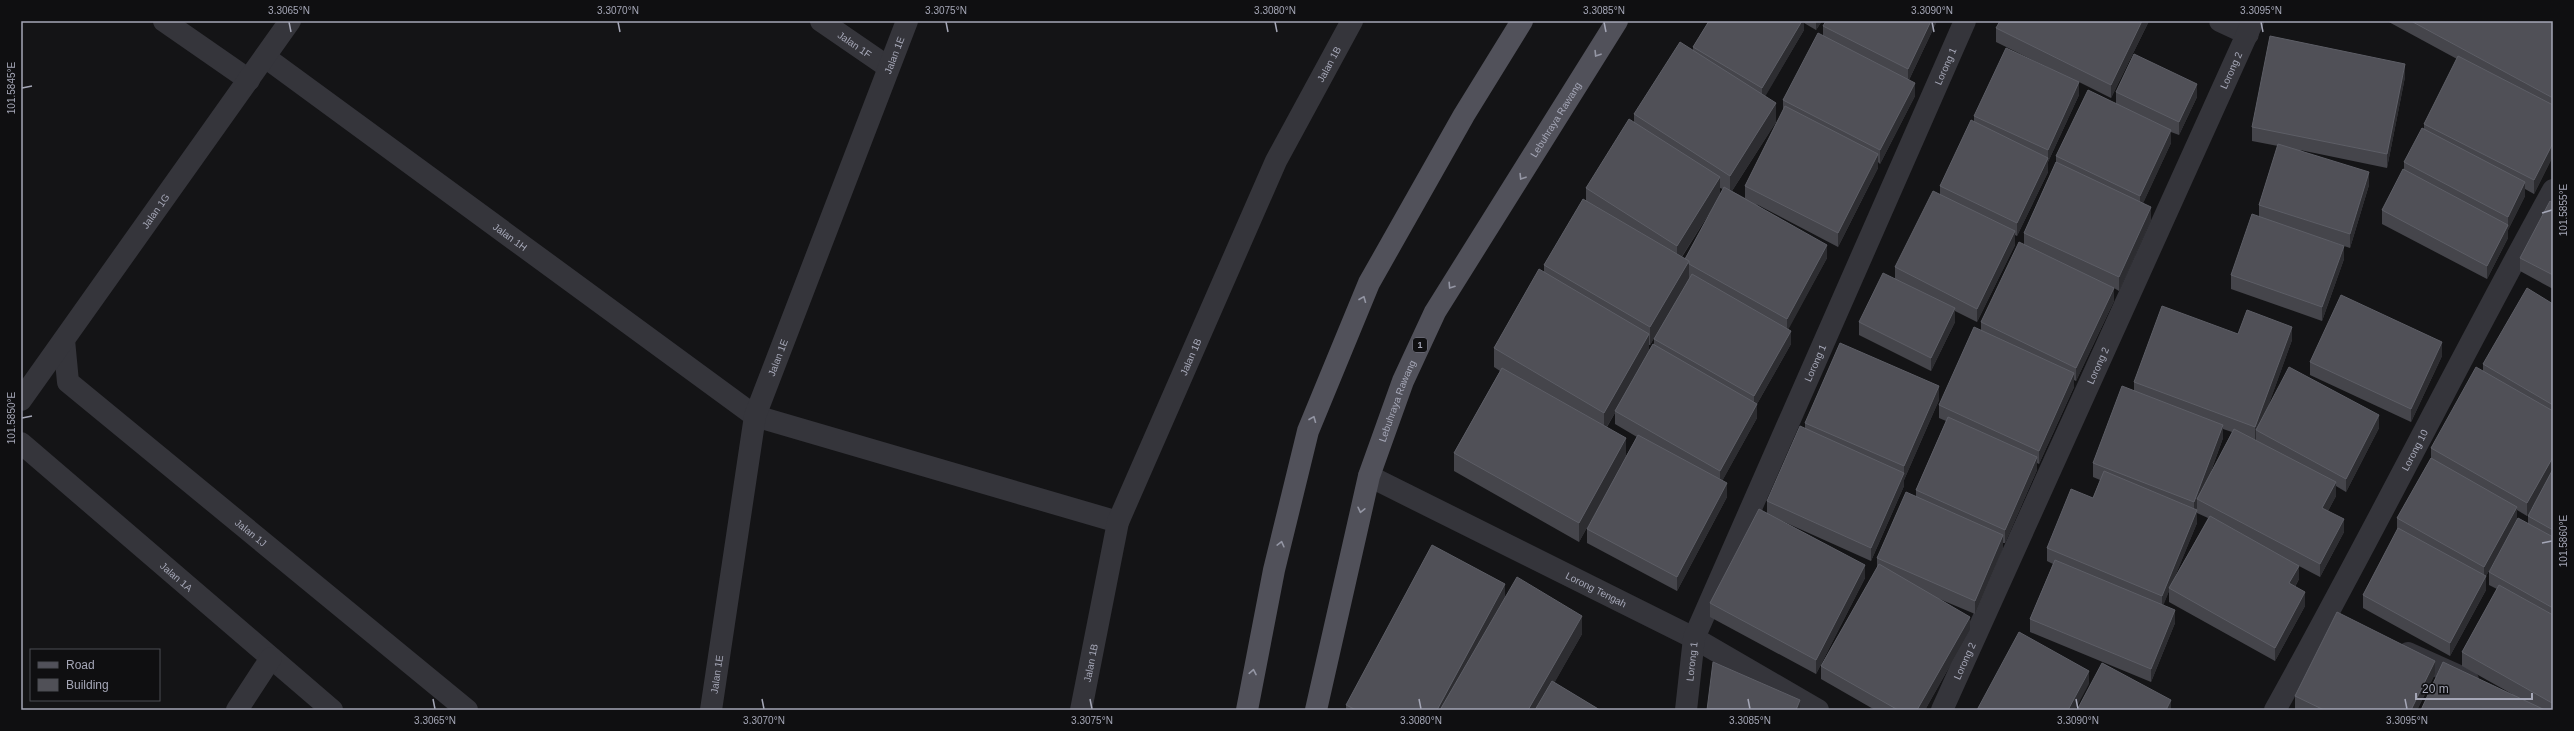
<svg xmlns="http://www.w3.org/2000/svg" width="2574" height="731" font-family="Helvetica,sans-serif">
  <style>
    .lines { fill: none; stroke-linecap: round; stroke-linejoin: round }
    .lane { stroke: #35353b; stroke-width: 22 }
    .street { stroke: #35353b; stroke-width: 22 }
    .primary { stroke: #51515a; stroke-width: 22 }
    .wall { fill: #45454b; fill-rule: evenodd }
    .shaded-wall { fill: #2d2d31 }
    .building { fill: #505057; stroke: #5d5e66 }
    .oneway { stroke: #9496a4 }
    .ticks { fill: none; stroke: #a5a7b7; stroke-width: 1.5 }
    .labels { text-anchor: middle; stroke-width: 3; stroke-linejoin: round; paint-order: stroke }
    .shield { fill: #0f0f11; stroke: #787985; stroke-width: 1 }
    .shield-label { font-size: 9px; font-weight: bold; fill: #a5a7b7 }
    .street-label { font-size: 10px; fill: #a5a7b7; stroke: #0f0f11 }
    .neatline { fill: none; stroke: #a5a7b7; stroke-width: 1.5 }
    .ticks-label { font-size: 10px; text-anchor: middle; fill: #a5a7b7 }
  </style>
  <rect width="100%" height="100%" fill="#141416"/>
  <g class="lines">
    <g class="lane">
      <polyline points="164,21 249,80"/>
      <polyline points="755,416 1118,522"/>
      <polyline points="2408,653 2468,680"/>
    </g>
    <g class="street">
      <path id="s1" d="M821,21L888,67"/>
      <polyline points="2220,21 2248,34"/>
      <path id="s2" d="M265,57L755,416"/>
      <path id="s3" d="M64,340L68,382L467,710"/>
      <path id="s4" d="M21,400L290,21"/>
      <path id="s5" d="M21,443L332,710"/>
      <path id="s6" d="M1369,476L1694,638L1818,710"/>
      <polyline points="237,710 271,658"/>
      <path id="s7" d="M711,710L755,416L907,21"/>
      <path id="s8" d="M1081,710L1118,522L1276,161L1352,21"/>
      <path id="s9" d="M1686,710L1694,638L1965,21"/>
      <path id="s10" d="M1942,710L2253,21"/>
      <path id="s11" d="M2275,710C2371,538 2458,362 2553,190"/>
    </g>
    <g class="primary">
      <polyline points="1247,710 1274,570 1308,431 1369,283 1464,115 1522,21"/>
      <path id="s12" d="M1316,710L1369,476L1403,381L1435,312L1617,21"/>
    </g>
  </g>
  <g class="wall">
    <path d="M1709,21H1822L1816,30L1804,23V30L1765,96L1776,122L1732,191L1745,198V186L1783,110V100L1823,35V26L1826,21H1937L1909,80L1915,96L1880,164L1878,162V168L1838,247L1756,204L1827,258L1788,329L1791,344L1757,404V418L1722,481L1727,497L1677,591L1587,543V529L1615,477L1579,542L1454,471V453L1500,371L1494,367V348L1544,272V265L1586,200V188L1634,122V114L1693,50V47ZM1720,188L1723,189L1720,195ZM1715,204L1685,259L1682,257ZM1668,314L1654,339V345L1649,350V345H1650ZM1615,413V424L1637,437L1626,456L1607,427Z"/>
    <polygon points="2000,21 2149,21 2111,98 2079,82 2079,95 2048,162 2048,172 2017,236 2015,235 2015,245 1977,322 1955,311 1955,322 1931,371 1859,335 1859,322 1895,279 1895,267 1940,194 1940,186 1974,122 1974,116 2051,69 1996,42 1996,28"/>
    <polygon points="2387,21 2553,21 2553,156 2534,194 2525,189 2525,196 2508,230 2508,238 2487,279 2382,224 2382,210 2404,170 2404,162 2424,130 2424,124 2457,59"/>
    <polygon points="2405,77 2387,168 2300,150 2369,185 2350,248 2329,241 2344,259 2322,321 2231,289 2231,275 2259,217 2259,205 2278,146 2252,141 2252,127"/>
    <polygon points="2116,92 2197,97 2179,135 2171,132 2171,143 2143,203 2151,220 2119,291 2114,288 2114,301 2076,381 2074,380 2074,387 2039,464 2037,463 2037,470 2005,543 2003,543 2003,548 1975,614 1937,598 1970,630 1925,710 1875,710 1821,679 1821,666 1877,568 1877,558 1916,497 1916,490 1946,421 1939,418 1939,405 1981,331 1981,322 2024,245 2024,233 2056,162 2056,156 2116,104"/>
    <polygon points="2553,203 2553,289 2520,271 2520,258"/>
    <polygon points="2553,293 2553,710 2421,710 2512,694 2462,666 2462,652 2497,589 2489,585 2489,572 2528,523 2528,516 2544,486 2527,516 2517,510 2517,520 2486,576 2486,590 2450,656 2363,608 2363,595 2397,531 2397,518 2431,458 2431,448 2483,371 2483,364 2552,303 2552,295"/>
    <path d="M2238,334L2292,340L2267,409L2379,428L2346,492L2336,486V496L2328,511L2344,532L2320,577L2299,566V579L2295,587L2305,606L2275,661L2169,602V591L2163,605L2175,623L2151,682L2030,632V619L2053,564L2047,561V548L2093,498L2100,480L2093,477V463L2134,391V382ZM2223,429L2232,432L2209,477L2223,438ZM2197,513L2208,518L2173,581L2197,523Z"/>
    <polygon points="2442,356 2411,422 2310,375 2310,362"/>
    <polygon points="1939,400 1904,480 1904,486 1871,561 1782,521 1865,578 1816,674 1710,617 1710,603 1767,513 1767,501 1805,429 1805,423"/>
    <polygon points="1505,599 1582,634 1554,683 1600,710 1346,710 1346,705"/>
    <polygon points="2435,674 2417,710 2297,710 2295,709 2295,696"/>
  </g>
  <g class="shaded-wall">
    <polygon points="1802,21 1804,21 1804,30 1762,102 1762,88"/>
    <polygon points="1816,21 1822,21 1816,30"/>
    <polygon points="1931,21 1937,21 1908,82 1908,69"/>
    <polygon points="2142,21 2149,21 2111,98 2111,85"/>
    <polygon points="2405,64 2405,77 2387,168 2387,154"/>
    <polygon points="2079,82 2079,95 2048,162 2048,172 2017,236 2017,223 2048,159 2048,150"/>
    <polygon points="1915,83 1915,96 1880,164 1880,150"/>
    <polygon points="2197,84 2197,97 2179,135 2179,122"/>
    <polygon points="1776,103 1776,122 1730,194 1730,176"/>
    <polygon points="2171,130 2171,143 2140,210 2140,196"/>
    <polygon points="2553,143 2553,156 2534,194 2534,180"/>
    <polygon points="1878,154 1878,168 1838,247 1838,233"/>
    <polygon points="2369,172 2369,185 2350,248 2350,234"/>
    <polygon points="1720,177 1720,196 1677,264 1677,246"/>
    <polygon points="2525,182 2525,196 2508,230 2508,238 2487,279 2487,266 2508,226 2508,217"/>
    <polygon points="2151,207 2151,220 2119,291 2119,277"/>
    <polygon points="2015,231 2015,245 1977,322 1977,309"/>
    <polygon points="1827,245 1827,258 1787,332 1787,319"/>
    <polygon points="2344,246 2344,259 2322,321 2322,307"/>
    <polygon points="1689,261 1689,280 1650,345 1650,327"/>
    <polygon points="2114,288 2114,301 2076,381 2076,368"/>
    <polygon points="1955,308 1955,322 1931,371 1931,358"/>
    <polygon points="2292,327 2292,340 2259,432 2256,430 2256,439 2255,441 2255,427"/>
    <polygon points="1791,331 1791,344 1757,404 1757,418 1720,485 1720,471 1754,410 1754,396"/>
    <polygon points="1649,334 1649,352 1615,411 1615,413 1604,431 1604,413"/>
    <polygon points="2442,342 2442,356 2411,422 2411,409"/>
    <polygon points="2074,373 2074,387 2039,464 2039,451"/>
    <polygon points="1939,386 1939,400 1904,480 1904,486 1871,561 1871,548 1904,473 1904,466"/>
    <polygon points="2379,415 2379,428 2346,492 2346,479"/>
    <polygon points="2223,425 2223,438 2200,501 2197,499 2197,508 2194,515 2194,502"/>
    <polygon points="1626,438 1626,457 1579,542 1579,523"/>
    <polygon points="2037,457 2037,470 2005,543 2005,530"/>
    <polygon points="2553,457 2553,470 2527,516 2527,503"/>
    <polygon points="2336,482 2336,496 2322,522 2322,508"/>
    <polygon points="1727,483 1727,497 1677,591 1677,577"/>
    <polygon points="2517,507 2517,520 2484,580 2484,567"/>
    <polygon points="2197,510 2197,523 2170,589 2169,588 2169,591 2162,609 2162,596"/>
    <polygon points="2344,519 2344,532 2320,577 2320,564"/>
    <polygon points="2003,535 2003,548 1975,614 1975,601"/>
    <polygon points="1865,565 1865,578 1816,674 1816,660"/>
    <polygon points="2299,566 2299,579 2289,597 2289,583"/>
    <polygon points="2486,576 2486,590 2450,656 2450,643"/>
    <polygon points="1505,584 1505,602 1447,710 1437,710"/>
    <polygon points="2305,592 2305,606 2275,661 2275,648"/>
    <polygon points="2175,610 2175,623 2151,682 2151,669"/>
    <polygon points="1582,616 1582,634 1539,710 1528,710"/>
    <polygon points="1970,617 1970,630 1925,710 1917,710"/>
    <polygon points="2435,661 2435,674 2417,710 2411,710"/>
    <polygon points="2089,671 2089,684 2075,710 2068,710"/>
    <polygon points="1800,700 1800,710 1796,710"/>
    <polygon points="2171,700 2171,710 2166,710"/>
    <polygon points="2553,701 2553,710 2552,710 2552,703"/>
  </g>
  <g class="building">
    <polygon points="1709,21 1802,21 1762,88 1693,47"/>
    <polygon points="1826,21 1931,21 1908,69 1823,26"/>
    <polygon points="2000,21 2142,21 2111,85 1996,28"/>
    <polygon points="2411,21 2553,21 2553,98"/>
    <polygon points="1818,33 1915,83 1880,150 1783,100"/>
    <polygon points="2270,36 2405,64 2387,154 2252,127"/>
    <polygon points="1680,42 1776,103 1730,176 1634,114"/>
    <polygon points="2006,48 2079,82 2048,150 1974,116"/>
    <polygon points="2134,54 2197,84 2179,122 2116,92"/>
    <polygon points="2458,56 2553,105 2553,143 2534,180 2424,124"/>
    <polygon points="2088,90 2171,130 2140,196 2056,156"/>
    <polygon points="1785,106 1878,154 1838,233 1745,186"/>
    <polygon points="1629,119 1720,177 1677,246 1586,188"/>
    <polygon points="1971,120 2048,158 2017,223 1940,186"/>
    <polygon points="2422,128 2525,182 2508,217 2404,162"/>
    <polygon points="2278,144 2369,172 2350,234 2259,205"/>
    <polygon points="2056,162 2151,207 2119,277 2024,233"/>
    <polygon points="2403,169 2508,225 2487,266 2382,210"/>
    <polygon points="1724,187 1827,245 1787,319 1689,264 1689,261 1685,259"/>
    <polygon points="1933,191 2015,231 1977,309 1895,267"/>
    <polygon points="1583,199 1689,261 1650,327 1544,265"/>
    <polygon points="2550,201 2553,203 2553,275 2520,258"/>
    <polygon points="2252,214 2344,246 2322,307 2231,275"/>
    <polygon points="2019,242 2114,288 2076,368 1981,322"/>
    <polygon points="1539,269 1649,334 1604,413 1494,348"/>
    <polygon points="1883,273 1955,308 1931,358 1859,322"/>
    <polygon points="1692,274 1791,331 1754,396 1654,339"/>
    <polygon points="2527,288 2553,304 2553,405 2483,364"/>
    <polygon points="2341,295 2442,342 2411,409 2310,362"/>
    <polygon points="2162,306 2238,334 2247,310 2292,327 2255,427 2134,382"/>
    <polygon points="1974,327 2074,373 2039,451 1939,405"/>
    <polygon points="1840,343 1939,386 1904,466 1805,423"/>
    <polygon points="1653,344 1757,404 1720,471 1615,411"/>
    <polygon points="2289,367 2379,415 2346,479 2256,430"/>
    <polygon points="2476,367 2553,411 2553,457 2527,503 2431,448"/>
    <polygon points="1502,368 1626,438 1579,523 1454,453"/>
    <polygon points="2122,386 2223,425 2194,502 2093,463"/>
    <polygon points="1948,417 2037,457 2005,530 1916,490"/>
    <polygon points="1800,426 1904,473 1871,548 1767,501"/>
    <polygon points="2234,429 2336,482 2322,508 2344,519 2320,564 2197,499"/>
    <polygon points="1638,435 1727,483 1677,577 1587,529"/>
    <polygon points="2431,458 2517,507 2484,567 2397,518"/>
    <polygon points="2553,469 2553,530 2528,516"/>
    <polygon points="2104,471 2197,510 2162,596 2047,548 2071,489 2093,498"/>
    <polygon points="1906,492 2003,535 1975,601 1877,558"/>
    <polygon points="1759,509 1865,565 1816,660 1710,603"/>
    <polygon points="2210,516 2299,566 2289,583 2305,592 2275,648 2169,588"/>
    <polygon points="2518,518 2553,537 2553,608 2489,572"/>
    <polygon points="2398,528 2486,576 2450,643 2363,595"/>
    <polygon points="1432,545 1505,584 1437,710 1356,710 1346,705"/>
    <polygon points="2055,560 2175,610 2151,669 2030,619"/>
    <polygon points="1879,564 1970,617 1917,710 1898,710 1821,666"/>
    <polygon points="1517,577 1582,616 1528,710 1440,710"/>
    <polygon points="2499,585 2553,615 2553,701 2552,703 2462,652"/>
    <polygon points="2337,612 2435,661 2411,710 2324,710 2295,696"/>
    <polygon points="2019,632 2089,671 2068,710 1977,710"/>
    <polygon points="1713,662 1800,700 1796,710 1707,710"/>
    <polygon points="2443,662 2545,710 2421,710"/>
    <polygon points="2102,663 2171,700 2166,710 2077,710"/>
    <polygon points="1552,681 1600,710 1535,710"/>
  </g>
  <defs><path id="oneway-chevron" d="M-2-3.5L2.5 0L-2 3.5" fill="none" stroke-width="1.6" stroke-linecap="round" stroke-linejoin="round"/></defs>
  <g class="oneway">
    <use href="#oneway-chevron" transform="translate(1597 54) rotate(122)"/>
    <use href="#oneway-chevron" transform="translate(1522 177) rotate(122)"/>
    <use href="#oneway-chevron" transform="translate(1451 286) rotate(123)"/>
    <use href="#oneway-chevron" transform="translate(1363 299) rotate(-68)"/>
    <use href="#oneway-chevron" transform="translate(1313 419) rotate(-68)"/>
    <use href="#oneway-chevron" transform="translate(1361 510) rotate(103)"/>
    <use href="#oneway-chevron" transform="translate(1281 544) rotate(-76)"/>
    <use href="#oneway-chevron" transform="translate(1253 672) rotate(-79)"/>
  </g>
  <path class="ticks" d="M289,22L291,32M618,22L620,32M946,22L948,32M1275,22L1277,32M1604,22L1606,32M1932,22L1934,32M2261,22L2263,32M22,88L32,86M2542,213L2552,210M22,418L32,416M2542,543L2552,541M433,699L435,709M762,699L764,709M1090,699L1092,709M1419,699L1421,709M1748,699L1750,709M2076,699L2078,709M2405,699L2407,709"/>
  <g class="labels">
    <rect class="shield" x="1413" y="338" width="14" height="14" rx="3"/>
    <g class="shield-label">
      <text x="1420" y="348">1</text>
    </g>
    <g class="street-label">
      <text dy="4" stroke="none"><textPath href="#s1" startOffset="41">Jalan 1F</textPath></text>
      <text dy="4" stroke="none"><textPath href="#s7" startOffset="684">Jalan 1E</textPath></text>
      <text dy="4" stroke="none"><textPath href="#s8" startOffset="696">Jalan 1B</textPath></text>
      <text dy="4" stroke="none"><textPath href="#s9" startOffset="697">Lorong 1</textPath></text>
      <text dy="4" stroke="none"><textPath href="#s10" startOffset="702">Lorong 2</textPath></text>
      <text dy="4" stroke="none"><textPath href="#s12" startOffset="644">Lebuhraya Rawang</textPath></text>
      <text dy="4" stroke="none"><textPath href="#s4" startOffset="232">Jalan 1G</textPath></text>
      <text dy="4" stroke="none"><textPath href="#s2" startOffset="304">Jalan 1H</textPath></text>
      <text dy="4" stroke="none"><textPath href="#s8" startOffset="372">Jalan 1B</textPath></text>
      <text dy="4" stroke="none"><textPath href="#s7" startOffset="360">Jalan 1E</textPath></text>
      <text dy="4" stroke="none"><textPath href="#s9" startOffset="373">Lorong 1</textPath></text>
      <text dy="4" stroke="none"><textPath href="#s10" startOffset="378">Lorong 2</textPath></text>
      <text dy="4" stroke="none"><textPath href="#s12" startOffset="320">Lebuhraya Rawang</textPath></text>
      <text dy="4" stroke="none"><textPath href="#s11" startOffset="295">Lorong 10</textPath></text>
      <text dy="4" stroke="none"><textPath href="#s3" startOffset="279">Jalan 1J</textPath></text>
      <text dy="4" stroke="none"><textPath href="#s5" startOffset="205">Jalan 1A</textPath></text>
      <text dy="4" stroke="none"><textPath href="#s6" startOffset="254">Lorong Tengah</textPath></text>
      <text dy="4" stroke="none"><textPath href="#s9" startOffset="49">Lorong 1</textPath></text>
      <text dy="4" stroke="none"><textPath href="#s10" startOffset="54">Lorong 2</textPath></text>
      <text dy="4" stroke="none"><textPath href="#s8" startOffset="48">Jalan 1B</textPath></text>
      <text dy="4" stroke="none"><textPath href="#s7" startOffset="36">Jalan 1E</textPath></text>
    </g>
  </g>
  <rect width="2574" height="731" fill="none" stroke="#0f0f11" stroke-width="44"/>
  <rect x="30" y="649" width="130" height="52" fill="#0f0f11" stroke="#4b4c53"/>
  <rect x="38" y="662" width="20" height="6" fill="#51515a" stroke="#4b4c53"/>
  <text x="66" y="669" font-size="12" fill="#a5a7b7">Road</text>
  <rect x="38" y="679" width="20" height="12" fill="#505057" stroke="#4b4c53"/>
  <text x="66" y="689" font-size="12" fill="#a5a7b7">Building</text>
  <path d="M2416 693v6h116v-6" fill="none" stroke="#a5a7b7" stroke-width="2"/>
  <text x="2422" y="693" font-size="12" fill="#a5a7b7" stroke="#0f0f11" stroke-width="3" paint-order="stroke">20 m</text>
  <rect x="22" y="22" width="2530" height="687" class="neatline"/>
  <g class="ticks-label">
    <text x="289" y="14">3.3065°N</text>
    <text x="618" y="14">3.3070°N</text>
    <text x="946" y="14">3.3075°N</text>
    <text x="1275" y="14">3.3080°N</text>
    <text x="1604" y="14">3.3085°N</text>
    <text x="1932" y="14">3.3090°N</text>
    <text x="2261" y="14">3.3095°N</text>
    <text transform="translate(11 88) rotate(-90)" y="4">101.5845°E</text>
    <text transform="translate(2563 210) rotate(-90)" y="4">101.5855°E</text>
    <text transform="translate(11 418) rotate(-90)" y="4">101.5850°E</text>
    <text transform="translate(2563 541) rotate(-90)" y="4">101.5860°E</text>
    <text x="435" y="724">3.3065°N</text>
    <text x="764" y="724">3.3070°N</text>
    <text x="1092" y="724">3.3075°N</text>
    <text x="1421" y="724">3.3080°N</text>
    <text x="1750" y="724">3.3085°N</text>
    <text x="2078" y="724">3.3090°N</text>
    <text x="2407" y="724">3.3095°N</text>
  </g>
</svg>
